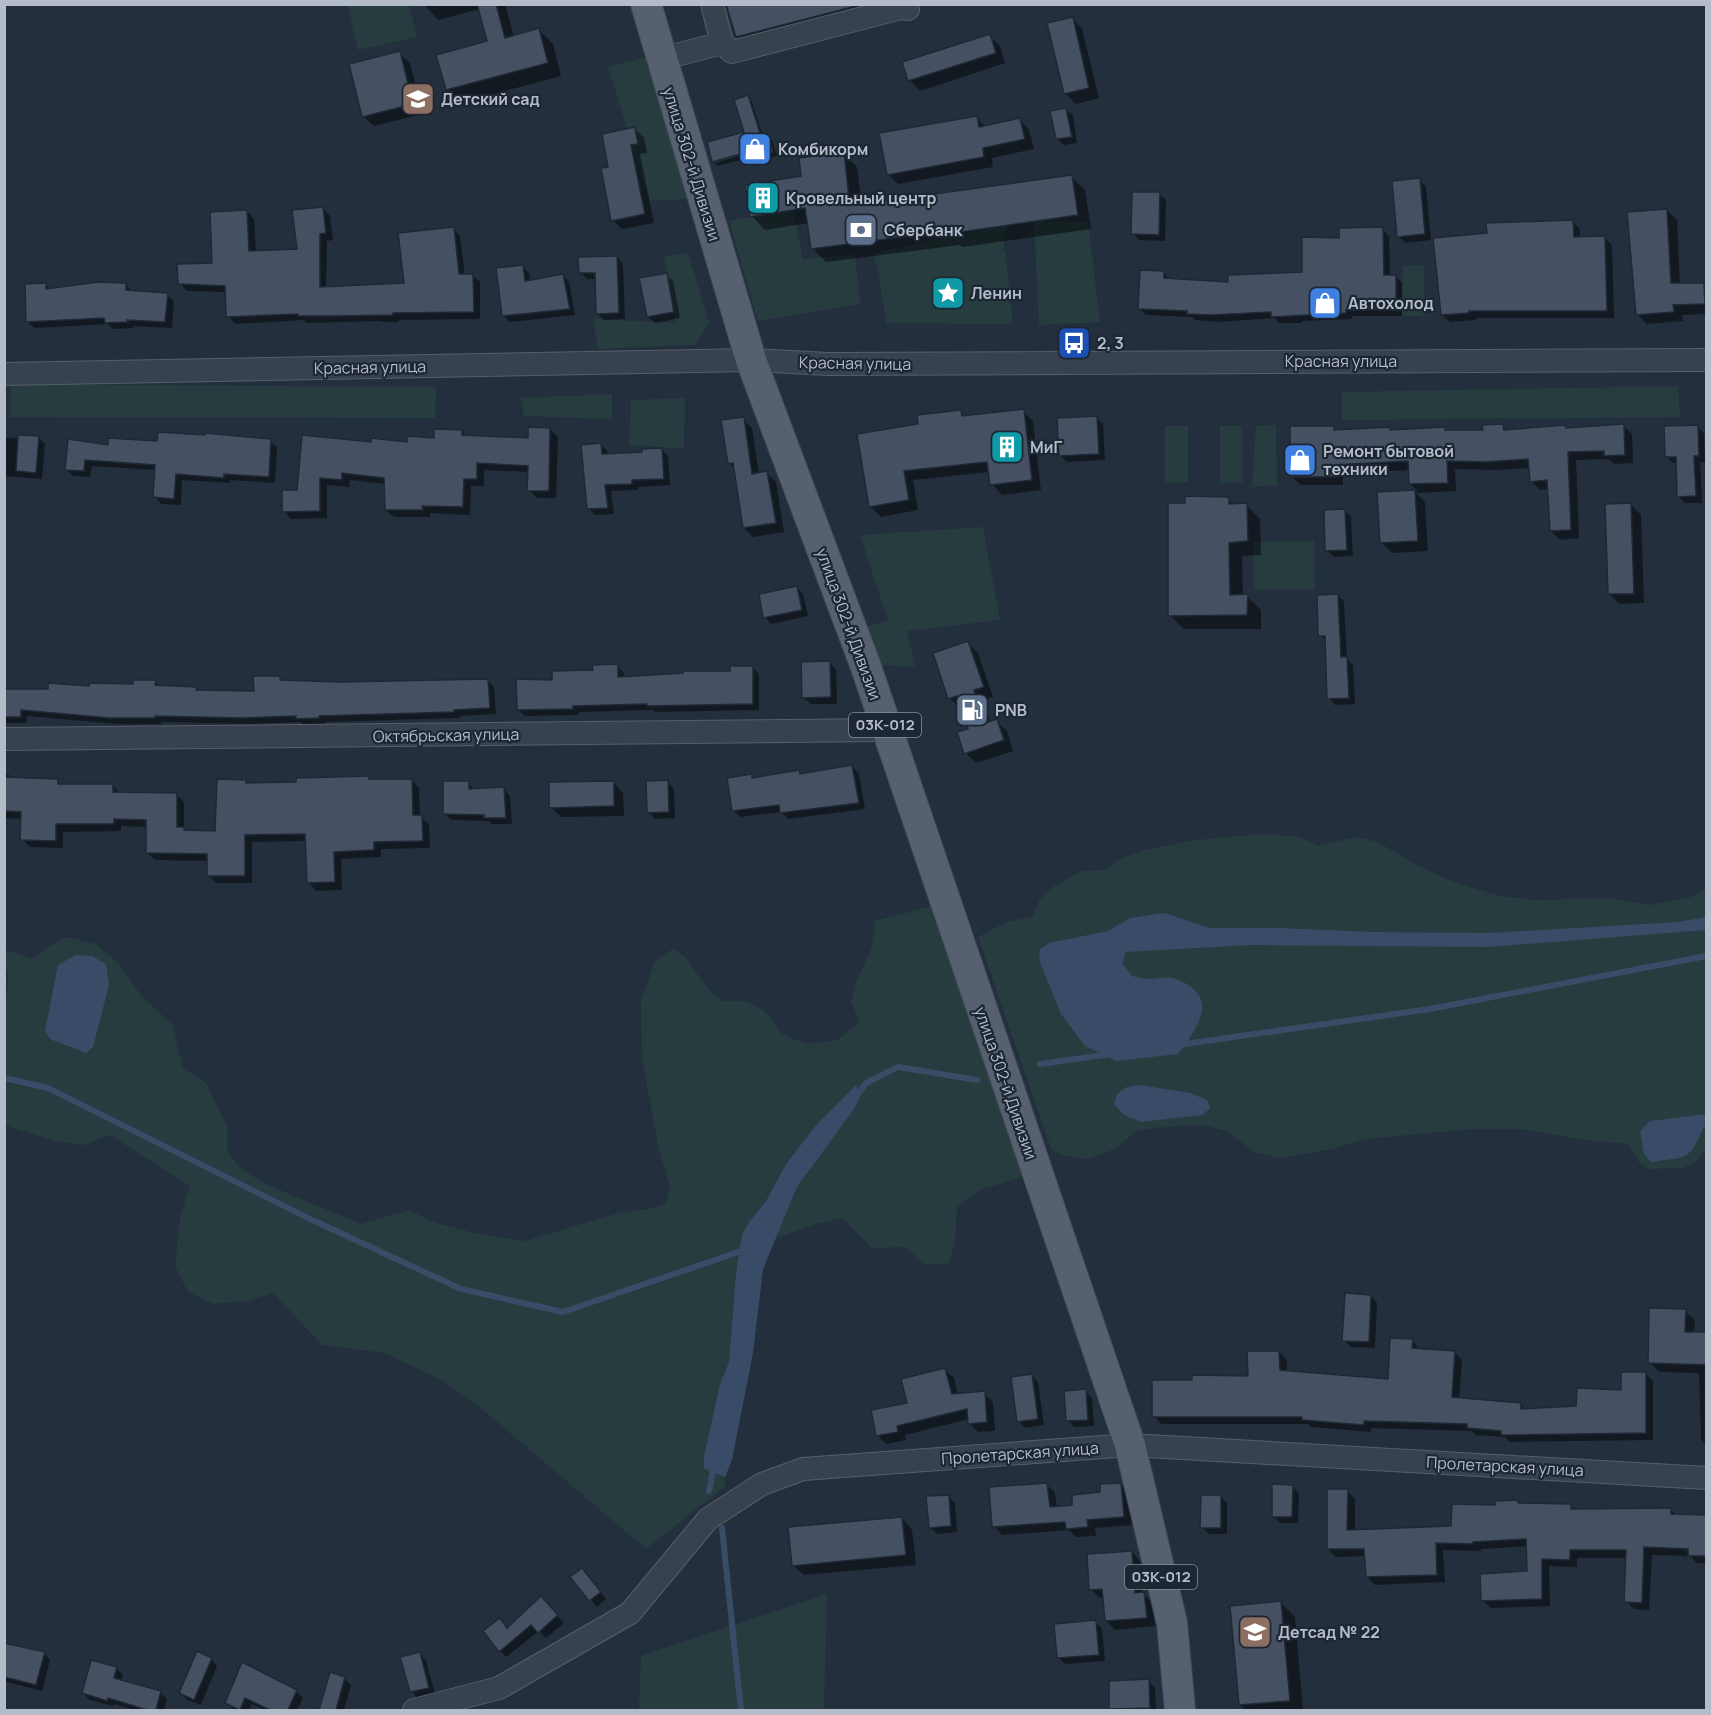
<svg xmlns="http://www.w3.org/2000/svg" width="1711" height="1715" font-family="Manrope,sans-serif">
  <style>
    .green { fill: #263c3f }
    .water { fill: #394c67 }
    .shadow { fill: #0007 }
    .lines { fill: none; stroke-linecap: round; stroke-linejoin: round }
    .stream { stroke: #394c67; stroke-width: 6 }
    .building { fill: #455162; stroke: #1f2835; stroke-width: 1.5 }
    .minor-casing { stroke: #565f6c; stroke-width: 24 }
    .major-casing { stroke: #414a57; stroke-width: 32 }
    .minor { stroke: #38414e; stroke-width: 22 }
    .major { stroke: #56606e; stroke-width: 30 }
    .labels { text-anchor: middle; stroke-width: 4.5; stroke-linejoin: round; paint-order: stroke }
    .shield { fill: #1d2633; stroke: #878f9c; stroke-width: 1.5 }
    .shield-label { font-size: 15px; font-weight: bold; fill: #b4bcc9 }
    .poi-label { font-size: 16px; font-weight: bold; fill: #b4bcc9; stroke: #1d2633; text-anchor: start }
    .street-label { font-size: 16px; fill: #b4bcc9; stroke: #1d2633 }
  </style>
  <rect width="100%" height="100%" fill="#242f3e"/>
  <g class="green">
    <polygon points="348,5 409,5 417,37 358,50"/>
    <polygon points="650,56 687,199 649,201 608,67"/>
    <polygon points="793,209 803,259 855,254 860,304 758,321 729,221"/>
    <polygon points="1034,221 1088,222 1100,322 1039,325"/>
    <polygon points="1006,225 1003,250 1005,250 1013,324 886,323 878,269 873,253"/>
    <polygon points="688,253 709,323 695,345 598,349 593,319 676,323 664,256"/>
    <polygon points="1424,265 1425,316 1402,316 1403,266"/>
    <polygon points="11,384 436,387 435,418 10,417"/>
    <polygon points="1678,386 1680,417 1342,420 1342,392"/>
    <polygon points="612,394 612,419 524,416 521,398"/>
    <polygon points="685,398 684,449 629,445 631,400"/>
    <polygon points="1276,425 1277,485 1252,487 1256,426"/>
    <polygon points="1165,426 1188,426 1188,482 1165,483"/>
    <polygon points="1220,426 1242,426 1243,482 1220,483"/>
    <polygon points="983,527 1000,620 907,631 915,667 879,665 864,628 888,620 860,535"/>
    <polygon points="1314,541 1315,589 1254,590 1253,542"/>
    <polygon points="1263,834 1300,837 1318,846 1356,837 1378,842 1416,865 1459,884 1501,896 1535,900 1610,898 1649,905 1691,897 1706,890 1706,1149 1698,1160 1684,1168 1649,1169 1638,1161 1628,1144 1585,1140 1520,1129 1472,1129 1366,1139 1332,1149 1280,1158 1254,1152 1226,1131 1208,1126 1188,1125 1138,1130 1113,1150 1087,1159 1068,1156 1052,1151 978,937 1007,922 1033,916 1040,899 1050,889 1081,871 1104,870 1119,859 1144,850 1196,840"/>
    <polygon points="932,906 1024,1177 982,1189 957,1207 955,1243 949,1263 924,1265 906,1247 871,1248 842,1218 816,1224 775,1239 797,1187 860,1098 856,1086 819,1123 786,1164 766,1201 749,1222 736,1273 729,1362 720,1384 704,1456 704,1469 725,1477 725,1486 646,1549 483,1410 442,1380 384,1353 322,1345 273,1293 247,1301 213,1304 188,1292 175,1266 180,1217 190,1186 110,1135 85,1145 54,1141 10,1127 5,1123 4,1014 9,974 5,966 5,950 33,959 46,948 67,937 96,944 119,964 142,997 172,1024 183,1068 206,1083 227,1126 227,1151 241,1169 268,1185 361,1224 409,1210 436,1223 478,1234 525,1241 622,1212 650,1209 666,1203 670,1186 659,1150 642,1060 641,1001 655,961 673,949 685,957 708,989 723,1001 744,1001 764,1010 782,1034 806,1044 838,1040 860,1021 851,1002 856,982 872,947 875,921"/>
    <polygon points="827,1594 824,1710 639,1710 641,1656"/>
  </g>
  <g class="water">
    <path d="M1165,913L1209,928H1280L1372,932L1488,933L1678,922L1706,917V930L1487,947L1250,945L1126,952L1122,963L1132,976C1138,977 1144,979 1150,979C1158,979 1166,976 1173,978C1222,995 1199,1026 1178,1054L1116,1061L1085,1046L1061,1014L1039,960L1040,949L1049,943L1108,931L1130,918Z"/>
    <polygon points="76,955 92,956 106,964 109,985 93,1047 86,1053 50,1039 45,1031 58,965"/>
    <polygon points="856,1085 860,1097 854,1109 797,1187 763,1269 753,1353 732,1460 725,1477 704,1469 704,1456 720,1384 729,1362 736,1273 742,1235 749,1222 766,1201 786,1164 818,1123"/>
    <polygon points="1139,1085 1190,1093 1207,1100 1210,1108 1203,1115 1141,1122 1124,1115 1114,1104 1117,1094 1127,1087"/>
    <path d="M1706,1114V1127H1704C1687,1163 1689,1156 1651,1162L1644,1154L1640,1131L1650,1121Z"/>
  </g>
  <g class="shadow">
    <polygon points="424,4 505,4 514,37 539,30 553,44 561,76 461,103 447,89 488,42 480,9 438,20"/>
    <polygon points="728,4 904,4 747,47 737,36"/>
    <polygon points="1072,18 1082,29 1099,98 1076,104 1065,93"/>
    <polygon points="989,36 1000,46 1005,63 920,91 910,80"/>
    <polygon points="399,53 410,63 423,114 374,126 363,116"/>
    <polygon points="748,97 752,102 763,136 767,135 772,140 777,156 749,164 744,159 718,166 715,163 749,153 748,150 714,160 714,162 708,143 746,133 736,101"/>
    <polygon points="1066,109 1073,116 1077,143 1064,145 1057,139"/>
    <polygon points="976,118 986,127 1020,120 1029,130 1034,149 992,158 993,167 898,184 888,174"/>
    <polygon points="634,128 644,138 647,153 640,154 654,223 622,229 613,220 610,168"/>
    <polygon points="843,153 857,167 861,199 867,205 1071,176 1085,190 1091,229 962,247 960,245 826,262 812,248 809,223 765,230 752,216 803,177"/>
    <polygon points="1419,180 1426,187 1431,240 1405,243 1398,236"/>
    <polygon points="1159,194 1166,200 1165,241 1139,240 1133,233"/>
    <polygon points="323,208 330,216 333,240 327,241 326,289 405,285 453,229 460,236 465,275 472,275 480,282 480,319 399,320 399,322 383,322 381,321 306,323 304,320 235,324 228,316 227,292 187,291 180,283 214,265 247,211 254,219 256,252 298,251"/>
    <polygon points="1667,210 1677,220 1680,285 1703,284 1706,287 1706,314 1682,315 1683,321 1647,324 1637,314"/>
    <polygon points="1572,221 1580,229 1580,238 1604,237 1612,245 1614,318 1475,318 1476,320 1450,322 1442,315 1488,234"/>
    <polygon points="1382,229 1389,236 1390,276 1396,276 1402,283 1402,316 1352,316 1352,319 1302,321 1302,323 1279,323 1275,318 1218,322 1195,320 1192,317 1146,315 1139,308 1164,273 1171,280 1230,284 1303,274 1340,239"/>
    <polygon points="617,257 623,264 625,319 604,320 597,313 596,279 587,279 580,272"/>
    <polygon points="522,266 529,273 530,282 563,276 569,282 575,315 510,322 504,316"/>
    <polygon points="666,275 673,281 680,318 655,323 648,317"/>
    <polygon points="125,284 132,291 167,295 174,301 172,328 133,326 134,328 113,329 108,324 34,328 27,321 46,285 51,290"/>
    <polygon points="1023,411 1033,421 1041,490 1002,495 992,484 990,472 913,480 918,510 881,517 870,506 920,425 960,412 965,417"/>
    <polygon points="1096,417 1103,424 1105,460 1067,462 1060,456"/>
    <polygon points="743,419 752,428 759,474 767,473 776,482 784,532 753,537 744,528 735,469 729,463"/>
    <polygon points="1623,425 1632,434 1633,463 1614,464 1609,459 1576,460 1579,538 1560,540 1551,531 1549,489 1540,490 1531,481 1530,468 1495,470 1455,469 1456,491 1416,493 1425,502 1428,551 1392,553 1382,543 1379,494 1418,491 1410,484 1410,470 1343,473 1343,485 1301,485 1292,477 1333,428 1337,432 1389,429 1391,431 1445,429 1447,431 1484,431 1503,426 1508,431 1565,426 1568,429"/>
    <polygon points="1697,426 1704,433 1705,462 1700,462 1702,503 1685,503 1679,497 1677,463 1673,463 1666,456"/>
    <polygon points="550,429 558,437 556,498 537,498 529,490 529,472 484,470 484,486 471,486 470,515 430,513 430,517 394,517 386,510 386,484 350,480 349,487 327,485 327,518 291,519 284,511 299,491 372,443 408,444 435,440 462,431 467,436 529,440"/>
    <polygon points="38,437 45,444 42,479 5,476 4,479 4,438"/>
    <polygon points="270,441 277,447 275,483 230,480 230,483 182,480 181,505 161,504 155,497 157,470 92,466 90,477 73,476 66,469 109,447 158,443"/>
    <polygon points="601,444 607,451 608,455 644,454 661,449 668,456 670,485 638,487 638,490 611,491 614,514 595,515 589,509"/>
    <polygon points="1228,499 1235,506 1246,505 1260,519 1261,555 1242,556 1243,596 1247,596 1261,610 1261,629 1184,629 1170,615"/>
    <polygon points="1631,505 1641,515 1644,603 1619,604 1609,594"/>
    <polygon points="1345,511 1351,517 1353,556 1334,557 1327,550"/>
    <polygon points="797,588 803,594 808,616 771,624 765,617"/>
    <polygon points="1338,595 1344,602 1347,659 1353,665 1355,704 1335,705 1329,698 1326,641 1320,635"/>
    <polygon points="968,643 978,653 993,697 983,700 991,723 996,721 1007,731 1013,751 976,763 966,753 970,730 963,707 960,708 949,698"/>
    <polygon points="829,663 836,669 837,704 811,704 804,698"/>
    <polygon points="617,666 624,673 624,678 732,672 752,667 759,674 759,710 655,712 653,710 579,712 579,715 525,716 518,710 554,682"/>
    <polygon points="279,677 284,682 342,684 487,680 494,687 496,714 460,716 460,718 325,722 325,725 304,725 301,722 250,724 161,722 161,724 118,724 27,716 27,723 4,723 4,691 49,691 134,686 155,682 160,686 196,688 200,692 256,692"/>
    <polygon points="852,767 859,773 865,809 788,819 781,812 740,817 733,810 751,776 754,779 799,772 802,775"/>
    <polygon points="4,775 9,775 13,779 57,780 62,786 113,786 121,794 177,795 184,802 184,829 187,832 216,832 245,782 248,784 298,784 369,777 372,781 412,780 419,788 420,816 429,824 430,848 381,849 381,857 341,859 342,890 316,891 309,883 307,841 252,842 252,883 216,883 209,875 209,861 155,860 147,853 147,827 121,826 121,831 63,832 63,848 30,847 22,839 23,819 4,818"/>
    <polygon points="613,782 623,793 624,816 561,817 551,807"/>
    <polygon points="668,782 674,789 675,818 655,819 649,812"/>
    <polygon points="468,783 475,790 504,789 510,796 512,824 492,824 489,821 451,820 445,814"/>
    <polygon points="1371,1296 1377,1303 1375,1348 1351,1347 1344,1340"/>
    <polygon points="1685,1311 1695,1320 1694,1334 1706,1333 1706,1445 1701,1439 1699,1373 1659,1372 1649,1362"/>
    <polygon points="1412,1340 1420,1350 1454,1352 1462,1360 1459,1399 1521,1405 1526,1410 1577,1408 1623,1392 1645,1373 1653,1381 1653,1440 1510,1442 1505,1437 1476,1435 1472,1431 1371,1428 1371,1432 1311,1427 1308,1424 1161,1424 1154,1416 1249,1378 1279,1352 1287,1360 1287,1372 1390,1381"/>
    <polygon points="945,1370 954,1378 958,1395 984,1393 993,1402 995,1431 978,1432 969,1423 969,1419 905,1435 906,1440 886,1444 877,1435"/>
    <polygon points="1032,1376 1038,1382 1044,1425 1025,1428 1019,1421"/>
    <polygon points="1085,1391 1092,1398 1094,1426 1074,1427 1068,1420"/>
    <polygon points="1046,1484 1055,1493 1057,1508 1074,1506 1121,1484 1130,1493 1133,1525 1095,1528 1096,1536 1076,1537 1069,1530 1002,1535 994,1526"/>
    <polygon points="1292,1486 1299,1493 1298,1523 1280,1523 1273,1516"/>
    <polygon points="1347,1491 1355,1499 1355,1532 1453,1528 1497,1506 1517,1502 1520,1505 1570,1506 1575,1511 1670,1509 1677,1516 1706,1517 1706,1563 1697,1563 1690,1556 1652,1555 1649,1610 1634,1609 1626,1601 1627,1558 1577,1558 1577,1567 1549,1566 1550,1606 1491,1608 1483,1601 1528,1573 1528,1546 1481,1549 1481,1551 1443,1550 1445,1582 1375,1585 1367,1577 1366,1556 1336,1557 1328,1549"/>
    <polygon points="948,1496 955,1503 957,1532 937,1534 930,1527"/>
    <polygon points="1221,1497 1227,1503 1227,1534 1209,1534 1202,1527"/>
    <polygon points="902,1518 912,1529 916,1565 804,1575 793,1565"/>
    <polygon points="1132,1552 1140,1561 1143,1594 1153,1603 1155,1626 1115,1630 1106,1621 1104,1598 1100,1598 1091,1589"/>
    <polygon points="588,1576 606,1599 597,1607 572,1577"/>
    <polygon points="1281,1603 1295,1617 1303,1710 1246,1710 1240,1705"/>
    <polygon points="547,1605 564,1623 546,1638 539,1631 506,1657 500,1651 508,1629"/>
    <polygon points="1096,1622 1102,1629 1105,1661 1065,1664 1059,1658"/>
    <polygon points="4,1644 44,1653 50,1660 42,1691 4,1681"/>
    <polygon points="420,1654 426,1661 435,1694 418,1698 411,1691"/>
    <polygon points="211,1659 217,1666 201,1705 187,1700 181,1693"/>
    <polygon points="116,1668 123,1675 121,1682 161,1693 167,1699 164,1710 135,1710 114,1704 113,1706 90,1700 83,1693"/>
    <polygon points="344,1678 351,1685 344,1710 323,1710 321,1709"/>
    <polygon points="1149,1681 1155,1688 1156,1710 1113,1710 1111,1708"/>
    <polygon points="296,1691 303,1698 297,1710 265,1710 252,1704 249,1710 232,1710 231,1692"/>
  </g>
  <g class="lines">
    <g class="stream">
      <polyline points="1178,1045 1430,1009 1706,956"/>
      <polyline points="1040,1064 1111,1054"/>
      <polyline points="4,1078 48,1088 308,1218 461,1289 563,1312 747,1249"/>
      <polyline points="855,1098 866,1083 898,1067 977,1080"/>
      <polyline points="709,1491 714,1465"/>
      <polyline points="722,1528 741,1710"/>
    </g>
  </g>
  <g class="building">
    <polygon points="477,4 496,4 505,38 539,28 548,63 446,90 436,55 487,41"/>
    <polygon points="726,4 856,4 856,6 736,37"/>
    <polygon points="1073,17 1089,88 1064,94 1047,23"/>
    <polygon points="990,34 996,53 908,81 902,62"/>
    <polygon points="400,51 413,104 362,117 349,64"/>
    <polygon points="748,95 761,136 768,134 773,152 743,160 741,154 712,162 707,142 744,132 734,100"/>
    <polygon points="1066,108 1072,137 1056,139 1050,111"/>
    <polygon points="977,116 979,127 1020,118 1025,139 983,148 984,157 887,175 879,133"/>
    <polygon points="635,127 638,144 631,145 645,214 611,221 601,168 608,167 602,134"/>
    <polygon points="844,152 849,198 860,196 861,204 1072,175 1078,215 947,234 947,231 811,249 805,208 750,217 745,185 801,176 799,158"/>
    <polygon points="1420,178 1425,234 1397,237 1392,181"/>
    <polygon points="1132,192 1160,192 1159,235 1131,234"/>
    <polygon points="323,207 326,233 320,234 320,287 404,283 398,233 454,227 459,274 473,274 474,312 393,313 393,315 334,316 298,316 298,314 226,317 225,286 178,284 177,264 212,263 210,212 247,210 249,251 297,249 292,210"/>
    <polygon points="1667,209 1671,283 1704,283 1705,304 1673,305 1674,312 1636,315 1627,212"/>
    <polygon points="1573,220 1574,237 1605,236 1607,311 1469,311 1469,313 1441,315 1433,238 1487,233 1486,223"/>
    <polygon points="1383,227 1384,275 1396,275 1396,310 1346,310 1346,313 1271,317 1271,312 1211,315 1187,314 1187,311 1138,309 1140,270 1164,271 1164,278 1228,282 1228,275 1302,272 1302,237 1339,238 1339,228"/>
    <polygon points="617,256 619,313 596,314 595,273 579,273 578,257"/>
    <polygon points="523,265 525,281 563,274 570,309 502,316 496,268"/>
    <polygon points="667,273 674,312 647,317 639,278"/>
    <polygon points="98,282 126,283 126,290 168,293 165,322 127,320 128,322 105,323 104,318 26,322 25,284 46,283 46,289"/>
    <polygon points="1024,409 1032,480 990,485 987,462 904,471 909,500 869,507 857,434 918,424 917,415 961,410 962,416"/>
    <polygon points="1097,416 1099,454 1059,456 1057,418"/>
    <polygon points="744,417 752,474 767,471 776,523 743,528 733,463 728,464 721,420"/>
    <polygon points="1503,424 1504,430 1565,425 1566,428 1624,424 1625,455 1604,456 1604,451 1568,452 1571,530 1550,531 1547,480 1530,482 1528,459 1485,462 1447,461 1448,483 1409,484 1408,461 1335,465 1335,477 1290,477 1290,426 1334,426 1334,430 1390,427 1390,430 1445,427 1445,430 1483,430 1482,425"/>
    <polygon points="1698,425 1699,456 1694,456 1696,496 1677,497 1676,457 1665,457 1664,426"/>
    <polygon points="528,427 550,428 549,491 527,491 528,466 477,463 477,479 464,479 463,507 422,506 423,510 385,510 384,478 342,473 342,480 320,478 320,511 282,512 282,490 297,490 302,435 371,442 371,438 407,442 407,436 434,438 434,429 462,430 462,435 528,438"/>
    <polygon points="158,432 205,435 205,433 271,439 269,477 224,474 224,478 176,474 174,499 153,497 155,465 85,460 84,471 65,470 68,439 108,445 108,438 157,441"/>
    <polygon points="18,435 39,436 36,473 16,471"/>
    <polygon points="601,443 602,454 642,452 642,449 662,448 664,479 632,480 632,484 605,485 608,508 587,509 581,445"/>
    <polygon points="1415,490 1418,541 1380,543 1377,492"/>
    <polygon points="1185,496 1229,497 1229,504 1247,503 1248,541 1229,543 1230,595 1248,594 1247,615 1168,616 1168,503 1185,503"/>
    <polygon points="1631,503 1634,594 1608,594 1605,504"/>
    <polygon points="1345,509 1347,550 1325,551 1324,510"/>
    <polygon points="797,586 802,610 763,618 759,594"/>
    <polygon points="1338,594 1341,657 1347,657 1349,698 1327,699 1325,636 1318,636 1317,595"/>
    <polygon points="968,641 984,687 974,690 985,723 997,719 1004,740 964,754 957,732 968,729 957,696 948,699 933,653"/>
    <polygon points="830,661 831,697 802,698 801,662"/>
    <polygon points="618,664 618,677 683,673 683,671 730,671 730,666 753,666 753,704 647,706 647,704 573,706 573,709 517,710 516,679 552,680 552,671 593,670 592,665"/>
    <polygon points="253,676 280,676 280,680 342,682 488,679 490,708 454,710 454,712 319,716 319,718 296,719 296,716 242,718 155,716 155,718 110,718 21,710 21,717 4,717 4,689 48,689 48,683 89,686 89,683 133,684 133,680 156,680 155,685 197,687 196,690 254,691"/>
    <polygon points="852,765 859,803 780,813 779,805 732,811 727,778 752,774 752,778 799,770 800,774"/>
    <polygon points="369,776 369,779 412,779 413,815 422,815 423,841 374,842 374,850 334,852 335,882 307,883 305,834 245,835 245,876 207,876 207,854 146,853 146,820 114,819 114,824 56,824 56,841 20,840 21,812 4,811 4,777 58,779 58,784 113,784 113,792 177,793 177,827 184,827 184,830 215,831 217,779 246,780 246,783 296,782 296,778"/>
    <polygon points="668,780 669,812 647,813 646,781"/>
    <polygon points="443,781 469,781 469,789 504,787 506,818 484,818 484,815 443,814"/>
    <polygon points="614,781 614,806 549,808 549,782"/>
    <polygon points="1345,1293 1371,1295 1369,1342 1342,1341"/>
    <polygon points="1649,1308 1686,1309 1685,1332 1707,1332 1707,1365 1648,1363"/>
    <polygon points="1390,1338 1413,1339 1412,1348 1455,1351 1452,1397 1521,1403 1521,1409 1576,1406 1577,1388 1621,1390 1621,1372 1646,1372 1646,1433 1501,1435 1501,1431 1467,1428 1467,1424 1364,1421 1364,1425 1302,1420 1302,1417 1152,1417 1152,1380 1192,1380 1192,1375 1248,1376 1247,1351 1279,1351 1280,1370 1388,1379"/>
    <polygon points="945,1368 952,1394 985,1391 987,1422 968,1424 967,1409 897,1426 898,1432 876,1436 871,1410 907,1403 901,1379"/>
    <polygon points="1032,1374 1038,1419 1017,1422 1011,1377"/>
    <polygon points="1086,1389 1088,1420 1066,1421 1064,1391"/>
    <polygon points="1047,1483 1050,1507 1072,1505 1072,1495 1100,1492 1100,1484 1121,1483 1124,1517 1087,1520 1088,1527 1066,1529 1065,1522 992,1527 989,1487"/>
    <polygon points="1272,1484 1293,1485 1292,1517 1272,1517"/>
    <polygon points="1327,1489 1348,1489 1347,1530 1451,1526 1452,1504 1495,1505 1495,1501 1518,1500 1518,1503 1571,1504 1571,1509 1671,1508 1671,1514 1707,1515 1707,1556 1688,1556 1688,1549 1644,1547 1642,1603 1624,1602 1626,1550 1570,1550 1570,1560 1542,1559 1542,1599 1481,1601 1480,1574 1527,1571 1526,1539 1473,1542 1473,1544 1436,1543 1437,1575 1366,1577 1364,1549 1327,1549"/>
    <polygon points="949,1495 951,1526 929,1528 926,1496"/>
    <polygon points="1201,1495 1221,1495 1221,1528 1200,1528"/>
    <polygon points="902,1517 906,1555 792,1566 788,1527"/>
    <polygon points="1132,1551 1135,1593 1144,1592 1147,1618 1105,1621 1102,1589 1089,1590 1087,1554"/>
    <polygon points="582,1568 601,1592 589,1601 570,1577"/>
    <polygon points="541,1596 558,1615 538,1633 531,1625 499,1652 483,1631 500,1618 507,1628"/>
    <polygon points="1281,1601 1290,1701 1239,1705 1230,1606"/>
    <polygon points="1096,1620 1099,1655 1057,1658 1054,1624"/>
    <polygon points="4,1643 45,1652 36,1685 4,1677"/>
    <polygon points="197,1651 212,1658 194,1700 179,1693"/>
    <polygon points="420,1652 429,1688 410,1692 400,1657"/>
    <polygon points="91,1660 117,1667 114,1678 161,1691 156,1710 147,1710 108,1698 107,1701 82,1693"/>
    <polygon points="242,1662 297,1690 288,1710 270,1710 245,1698 240,1710 225,1703"/>
    <polygon points="330,1672 345,1677 336,1710 319,1710"/>
    <polygon points="1149,1679 1150,1708 1109,1709 1109,1681"/>
  </g>
  <g class="lines">
    <defs>
      <g id="minor">
        <polyline points="722,43 732,52 901,8 908,9"/>
        <polyline points="661,59 722,43 712,4"/>
        <polyline points="4,374 751,360 828,364 1706,360"/>
        <polyline points="4,739 887,730"/>
        <polyline points="414,1710 499,1688 630,1613 708,1519 762,1484 803,1469 1130,1445 1706,1478"/>
      </g>
      <polyline id="major" points="646,4 751,360 866,667 1130,1445 1172,1623 1180,1710"/>
    </defs>
    <use href="#minor" class="minor-casing"/>
    <use href="#major" class="major-casing"/>
    <use href="#minor" class="minor"/>
    <use href="#major" class="major"/>
  </g>
  <defs>
    <symbol id="school-square" viewBox="-11 -11 22 22"><rect x="-9" y="-9" width="18" height="18" rx="4" fill="#8d6e63" stroke="#1d2633"/><path d="M0-5L7-2L0 1L-7-2ZM-4 1L0 2.5L4 1V4Q0 6-4 4Z" fill="#fff"/></symbol>
    <symbol id="shop-square" viewBox="-11 -11 22 22"><rect x="-9" y="-9" width="18" height="18" rx="4" fill="#3f7fe0" stroke="#1d2633"/><path d="M-5-2.5h2.3a2.7 3.5 0 0 1 5.4 0H5L5.5 6h-11ZM-1.5-2.5h3a1.5 2.3 0 0 0-3 0Z" fill="#fff"/></symbol>
    <symbol id="building-square" viewBox="-11 -11 22 22"><rect x="-9" y="-9" width="18" height="18" rx="4" fill="#0f9aa8" stroke="#1d2633"/><path d="M-4-6H4V6H1V3H-1V6H-4ZM-2.5-4.3h1.7v1.8h-1.7ZM.8-4.3h1.7v1.8H.8ZM-2.5-1h1.7V.8h-1.7ZM.8-1h1.7V.8H.8Z" fill="#fff"/></symbol>
    <symbol id="bank-square" viewBox="-11 -11 22 22"><rect x="-9" y="-9" width="18" height="18" rx="4" fill="#5c6f8a" stroke="#1d2633"/><path d="M-6-4H6V4H-6ZM0-2.3a2.3 2.3 0 1 0 0 4.6a2.3 2.3 0 1 0 0-4.6Z" fill="#fff"/></symbol>
    <symbol id="sight-square" viewBox="-11 -11 22 22"><rect x="-9" y="-9" width="18" height="18" rx="4" fill="#0f9aa8" stroke="#1d2633"/><path d="M0-6L1.8-2.2L6-1.7L2.9 1.2L3.7 5.4L0 3.3L-3.7 5.4L-2.9 1.2L-6-1.7L-1.8-2.2Z" fill="#fff"/></symbol>
    <symbol id="bus-square" viewBox="-11 -11 22 22"><rect x="-9" y="-9" width="18" height="18" rx="4" fill="#1a4fb4" stroke="#1d2633"/><path d="M-5-6H5V4H4V6H2V4H-2V6H-4V4H-5ZM-3.5-4V0h7V-4ZM-3.5 1.2v1.5H-2V1.2ZM2 1.2v1.5H3.5V1.2Z" fill="#fff"/></symbol>
    <symbol id="fuel-square" viewBox="-11 -11 22 22"><rect x="-9" y="-9" width="18" height="18" rx="4" fill="#5c6f8a" stroke="#1d2633"/><path d="M-5.5-6h7V0h2V4h1.3V-2.5L3-4.5l.8-.8L6-3V5H2.5V1h-1V6h-7ZM-4.2-4.7v3.2H.2V-4.7Z" fill="#fff"/></symbol>
  </defs>
  <g fill-rule="evenodd">
    <use href="#school-square" x="399" y="80" width="38" height="38"/>
    <use href="#shop-square" x="736" y="130" width="38" height="38"/>
    <use href="#building-square" x="744" y="179" width="38" height="38"/>
    <use href="#bank-square" x="842" y="211" width="38" height="38"/>
    <use href="#sight-square" x="929" y="274" width="38" height="38"/>
    <use href="#shop-square" x="1306" y="284" width="38" height="38"/>
    <use href="#bus-square" x="1055" y="324" width="38" height="38"/>
    <use href="#building-square" x="988" y="428" width="38" height="38"/>
    <use href="#shop-square" x="1281" y="441" width="38" height="38"/>
    <use href="#fuel-square" x="953" y="691" width="38" height="38"/>
    <use href="#school-square" x="1236" y="1613" width="38" height="38"/>
  </g>
  <g class="labels">
    <g class="shield">
      <rect x="849" y="713" width="72" height="24" rx="4.5"/>
      <rect x="1125" y="1565" width="72" height="24" rx="4.5"/>
    </g>
    <g class="shield-label">
      <text x="885" y="730">03К-012</text>
      <text x="1161" y="1582">03К-012</text>
    </g>
    <g class="poi-label">
      <text x="441" y="105">Детский сад</text>
      <text x="778" y="155">Комбикорм</text>
      <text x="786" y="204">Кровельный центр</text>
      <text x="884" y="236">Сбербанк</text>
      <text x="971" y="299">Ленин</text>
      <text x="1348" y="309">Автохолод</text>
      <text x="1097" y="349">2, 3</text>
      <text x="1030" y="453">МиГ</text>
      <text x="1323" y="457">Ремонт бытовой<tspan x="1323" dy="18">техники</tspan></text>
      <text x="995" y="716">PNB</text>
      <text x="1278" y="1638">Детсад № 22</text>
    </g>
    <g class="street-label">
      <text transform="translate(692 164) rotate(73)" y="6">улица 302-й Дивизии</text>
      <text x="1341" y="367">Красная улица</text>
      <text transform="translate(855 363) rotate(1)" y="6">Красная улица</text>
      <text transform="translate(370 367) rotate(-1)" y="6">Красная улица</text>
      <text transform="translate(849 624) rotate(70)" y="6">улица 302-й Дивизии</text>
      <text transform="translate(446 735) rotate(-1)" y="6">Октябрьская улица</text>
      <text transform="translate(1006 1083) rotate(71)" y="6">улица 302-й Дивизии</text>
      <text transform="translate(1020 1453) rotate(-4)" y="6">Пролетарская улица</text>
      <text transform="translate(1505 1466) rotate(3)" y="6">Пролетарская улица</text>
    </g>
  </g>
  <rect width="1711" height="1715" fill="none" stroke="#b4bcc9" stroke-width="12"/>
</svg>
